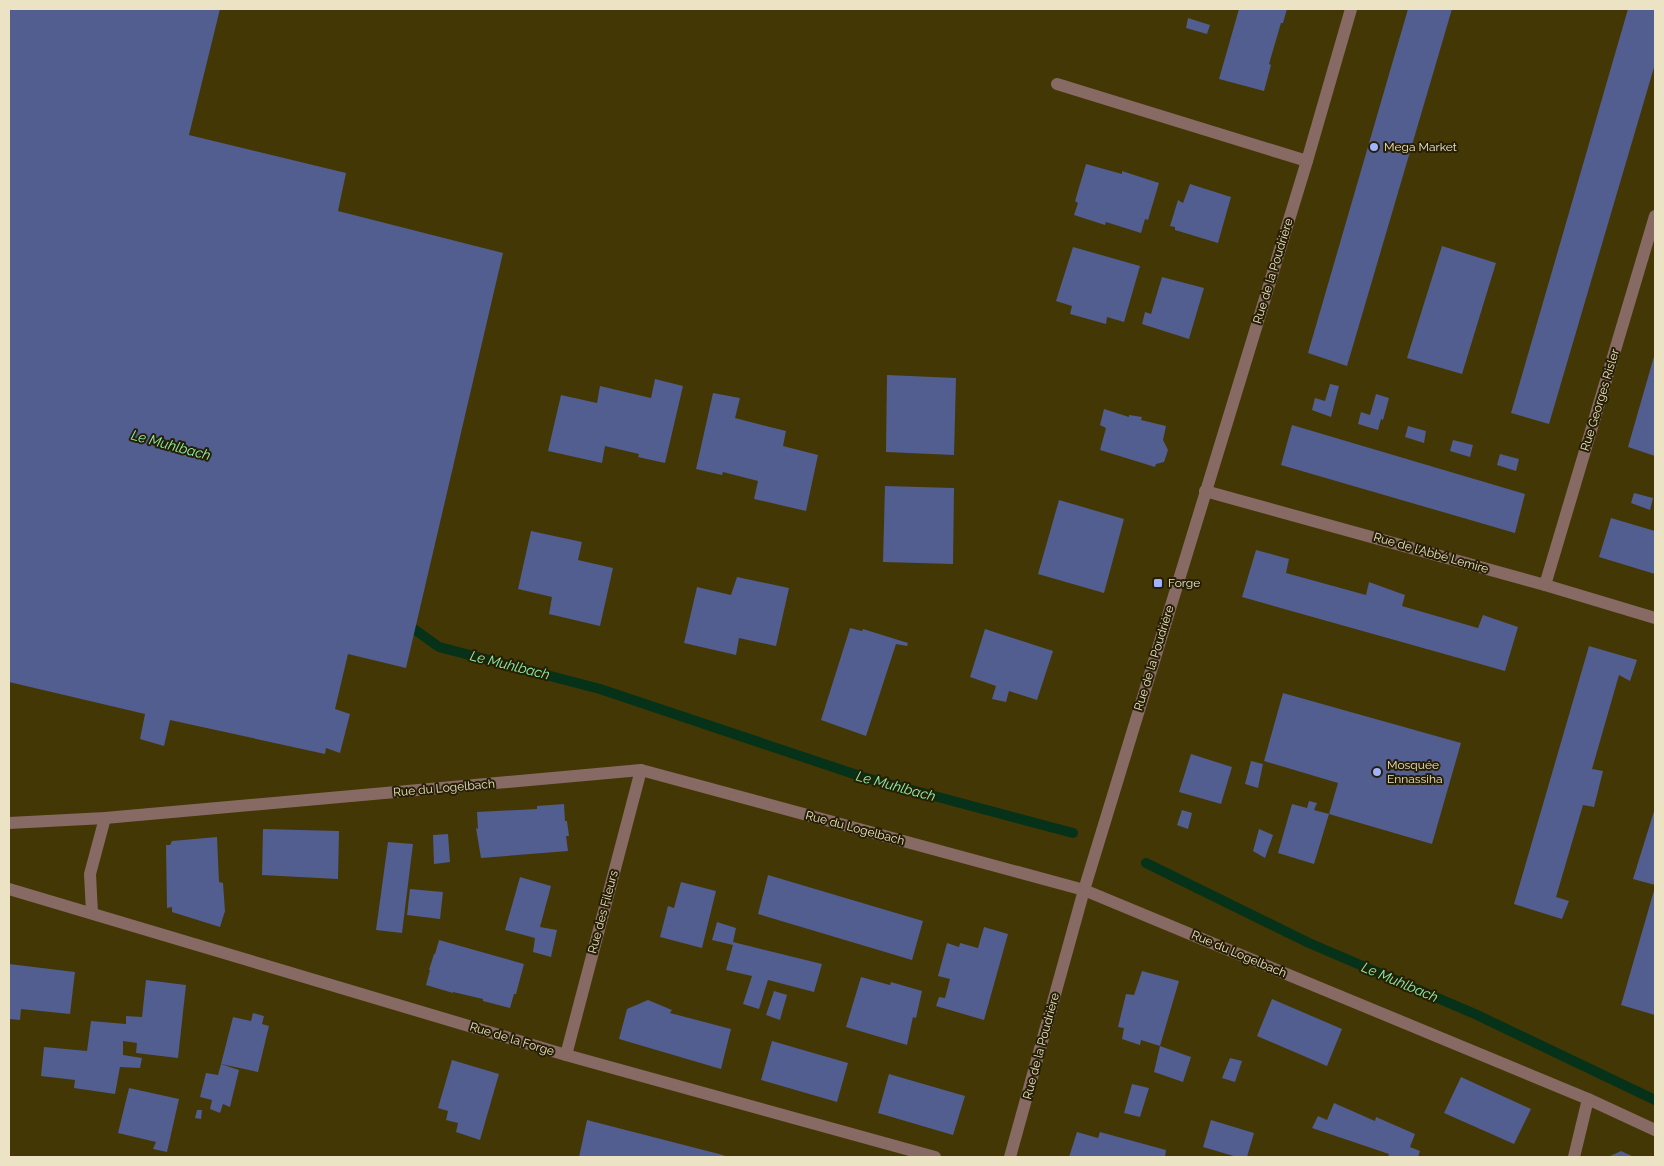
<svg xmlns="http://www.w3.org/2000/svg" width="1664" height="1166" font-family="Raleway,sans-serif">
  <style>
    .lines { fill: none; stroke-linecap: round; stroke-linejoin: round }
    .stream { stroke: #053218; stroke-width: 10 }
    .building { fill: #525d90 }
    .minor { stroke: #866a63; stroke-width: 12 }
    .poi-dot { fill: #a1b3fd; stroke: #261f05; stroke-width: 2 }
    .labels { text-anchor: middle; stroke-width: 4; stroke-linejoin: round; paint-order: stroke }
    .poi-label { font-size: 12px; fill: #ece3c5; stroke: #261f05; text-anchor: start }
    .street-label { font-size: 12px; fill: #ece3c5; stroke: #261f05 }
    .water-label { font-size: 14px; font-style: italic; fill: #89f3ac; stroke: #261f05 }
  </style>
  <rect width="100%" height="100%" fill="#433705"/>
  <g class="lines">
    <g class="stream">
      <polyline points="404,622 439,647 600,689 863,777 1073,833"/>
      <polyline points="1146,863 1309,943 1475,1014 1655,1100"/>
    </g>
  </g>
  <g class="building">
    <polygon points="9,9 220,9 189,135 346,173 338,211 503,253 406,668 348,654 335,709 350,714 340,753 326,748 325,754 170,720 164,746 140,739 145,714 9,682"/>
    <polygon points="1239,9 1287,9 1283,23 1281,23 1269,64 1271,65 1264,91 1219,79"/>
    <polygon points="1408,9 1452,9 1347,366 1308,353"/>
    <polygon points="1628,9 1655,9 1655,64 1549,424 1511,413"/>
    <polygon points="1188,18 1210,25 1207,34 1186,28"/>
    <polygon points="1086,164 1122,174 1122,171 1159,183 1148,220 1145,219 1141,233 1106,222 1105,225 1074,215 1078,203 1075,201"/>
    <polygon points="1190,184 1231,197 1218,243 1175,230 1175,227 1170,226 1178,200 1183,203"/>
    <polygon points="1442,246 1496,263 1462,374 1407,358"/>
    <polygon points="1073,247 1140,266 1124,322 1107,317 1106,324 1070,314 1072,306 1056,301"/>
    <polygon points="1162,277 1204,288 1189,339 1142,324 1145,312 1151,314"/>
    <polygon points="1655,353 1655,456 1628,447"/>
    <polygon points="887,375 956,378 954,455 886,452"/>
    <polygon points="655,379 683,386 665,463 638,457 639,454 605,446 602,463 548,451 561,395 597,403 600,386 651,398"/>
    <polygon points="1330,384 1339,386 1331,417 1312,410 1315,398 1325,401"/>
    <polygon points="713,393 740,398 735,418 786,431 783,446 818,455 806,511 754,499 758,481 723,472 722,475 696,469"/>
    <polygon points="1376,394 1389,398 1383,420 1381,419 1378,430 1358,424 1361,412 1370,415"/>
    <polygon points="1104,409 1129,417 1129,415 1142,417 1141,420 1166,426 1163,440 1168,450 1164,462 1156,464 1155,467 1100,450 1106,428 1100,425"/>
    <polygon points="1292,425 1525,494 1515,533 1281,465"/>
    <polygon points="1408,426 1426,431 1424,443 1405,437"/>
    <polygon points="1453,440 1473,445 1470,457 1450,451"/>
    <polygon points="1500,454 1519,459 1516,471 1497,465"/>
    <polygon points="885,486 954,488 953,564 883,562"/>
    <polygon points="1634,493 1653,498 1650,510 1631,503"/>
    <polygon points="1059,500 1124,519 1104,593 1038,574"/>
    <polygon points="1611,518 1655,531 1655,574 1599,557"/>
    <polygon points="531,531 582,542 578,560 613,568 600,626 549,614 552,597 518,589"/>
    <polygon points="1256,550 1289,559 1286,573 1366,595 1369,582 1405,595 1402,606 1478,628 1483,615 1518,627 1505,671 1242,597"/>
    <polygon points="737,577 789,588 776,646 739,638 736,655 684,643 697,587 731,595"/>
    <polygon points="850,628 862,631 863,629 908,643 907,646 896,644 866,736 821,720"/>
    <polygon points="985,629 1053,651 1037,700 1009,691 1006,702 992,699 996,686 970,677"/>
    <polygon points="1589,646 1637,660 1630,681 1619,675 1592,769 1603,771 1594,807 1583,805 1556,897 1569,901 1562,919 1514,904"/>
    <polygon points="1283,693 1461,743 1432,844 1329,814 1338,783 1264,761"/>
    <polygon points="1191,754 1232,767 1221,804 1179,792"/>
    <polygon points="1251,761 1263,764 1258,788 1245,784"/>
    <polygon points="1309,801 1317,803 1314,810 1329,814 1314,864 1278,853 1292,804 1307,808"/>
    <polygon points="564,804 565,821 567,821 569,836 566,836 568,851 481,858 476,828 478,829 477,812 537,809 537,806"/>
    <polygon points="1655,808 1655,885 1633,879"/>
    <polygon points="1182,810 1192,813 1188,829 1177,825"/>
    <polygon points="263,829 339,831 338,879 262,875"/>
    <polygon points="1259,829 1273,835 1265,858 1253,851"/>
    <polygon points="448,834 450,862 434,864 433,835"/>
    <polygon points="217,837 219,882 223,883 225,911 220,927 172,912 172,907 167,908 166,845 170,845 172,841"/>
    <polygon points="388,842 413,844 402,933 376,930"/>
    <polygon points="768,875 923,921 912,960 758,914"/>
    <polygon points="520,877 551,886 540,927 557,930 551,957 533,952 535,938 505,930"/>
    <polygon points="681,882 716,891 702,948 660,937 668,906 674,908"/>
    <polygon points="1655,887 1655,1015 1621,1005"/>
    <polygon points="410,889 443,892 440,919 407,915"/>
    <polygon points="717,922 736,928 733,942 822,964 814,992 768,980 759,1009 743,1004 752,976 726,970 733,945 712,940"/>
    <polygon points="984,927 1008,934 984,1020 936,1006 939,997 945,998 950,979 938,976 947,943 959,947 960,943 978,948"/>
    <polygon points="439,940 524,964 516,994 514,994 510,1008 483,1001 483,999 453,992 453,993 426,985 430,970 429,970 434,954 435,954"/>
    <polygon points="9,964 75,972 70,1014 21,1009 20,1020 9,1019"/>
    <polygon points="1142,971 1179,981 1160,1046 1191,1057 1183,1082 1154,1072 1160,1046 1141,1040 1140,1045 1122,1039 1124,1028 1118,1027 1126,994 1134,995"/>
    <polygon points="861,977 890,985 891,982 922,991 916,1018 913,1017 907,1045 846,1027"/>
    <polygon points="146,980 186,985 178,1058 136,1053 137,1043 123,1041 123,1055 142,1058 140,1068 120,1067 115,1094 74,1088 75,1080 41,1076 44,1047 87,1051 91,1021 126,1024 126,1016 142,1017"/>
    <polygon points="774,991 787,995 780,1020 766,1015"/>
    <polygon points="1272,999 1342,1029 1327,1066 1257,1036"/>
    <polygon points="648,1000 672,1010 670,1013 731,1029 721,1069 619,1039 627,1009"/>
    <polygon points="253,1013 264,1016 262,1024 269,1026 258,1072 221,1064 233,1017 251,1021"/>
    <polygon points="772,1041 848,1063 837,1102 761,1080"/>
    <polygon points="1230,1058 1242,1061 1235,1082 1222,1078"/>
    <polygon points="452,1060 499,1074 480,1140 456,1132 458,1123 446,1120 448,1111 438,1108"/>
    <polygon points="221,1064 239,1070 230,1107 223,1104 220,1113 210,1109 212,1100 200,1097 206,1073 218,1075"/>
    <polygon points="889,1074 965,1096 953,1135 878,1113"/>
    <polygon points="1461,1077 1531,1109 1514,1144 1444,1113"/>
    <polygon points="1132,1084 1149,1088 1140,1117 1124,1113"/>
    <polygon points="129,1088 179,1099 167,1152 153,1149 156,1142 118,1133"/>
    <polygon points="1334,1103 1375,1121 1376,1117 1415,1134 1410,1147 1420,1151 1418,1157 1388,1157 1389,1154 1312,1128 1318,1116 1327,1120"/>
    <polygon points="197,1110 202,1110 201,1119 195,1118"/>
    <polygon points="587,1120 719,1154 729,1157 579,1157"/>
    <polygon points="1211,1120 1254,1133 1247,1157 1237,1157 1203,1147"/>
    <polygon points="1077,1132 1098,1138 1100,1132 1166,1150 1165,1157 1069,1157"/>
    <polygon points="1621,1151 1634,1157 1608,1157"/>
  </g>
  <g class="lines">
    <g class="minor">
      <polyline points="1057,84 1307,161"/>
      <polyline points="1205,491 1545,585 1655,618"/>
      <polyline points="1545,585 1655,216"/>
      <polyline points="9,823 105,818 641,770 1084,890 1588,1099 1655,1130"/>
      <polyline points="9,889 566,1055 935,1157"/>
      <polyline points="92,913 90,874 105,818"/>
      <polyline points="566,1055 641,770"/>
      <polyline points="1010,1157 1084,890 1307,161 1351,9"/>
      <polyline points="1574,1157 1588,1099"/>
    </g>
  </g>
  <g class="poi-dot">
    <circle cx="1374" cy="147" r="5"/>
    <rect x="1153" y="578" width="10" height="10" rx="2.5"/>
    <circle cx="1377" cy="772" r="5"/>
  </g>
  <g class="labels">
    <g class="poi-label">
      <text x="1384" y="151">Mega Market</text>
      <text x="1168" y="587">Forge</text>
      <text x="1387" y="769">Mosquée<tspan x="1387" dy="14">Ennassiha</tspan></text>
    </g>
    <g class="street-label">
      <text transform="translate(1273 271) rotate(-73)" y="4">Rue de la Poudrière</text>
      <text transform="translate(1600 400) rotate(-73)" y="4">Rue Georges Risler</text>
      <text transform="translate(1431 553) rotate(16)" y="4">Rue de l'Abbé Lemire</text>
      <text transform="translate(1154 658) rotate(-73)" y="4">Rue de la Poudrière</text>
      <text transform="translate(444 788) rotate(-5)" y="4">Rue du Logelbach</text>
      <text transform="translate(855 828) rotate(15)" y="4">Rue du Logelbach</text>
      <text transform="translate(603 912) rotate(-75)" y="4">Rue des Fileurs</text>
      <text transform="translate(1239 954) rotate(23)" y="4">Rue du Logelbach</text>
      <text transform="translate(512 1039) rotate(17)" y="4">Rue de la Forge</text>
      <text transform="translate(1041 1046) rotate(-75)" y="4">Rue de la Poudrière</text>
    </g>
    <g class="water-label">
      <text transform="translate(171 445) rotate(15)" y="5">Le Muhlbach</text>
      <text transform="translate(510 665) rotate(14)" y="5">Le Muhlbach</text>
      <text transform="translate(896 786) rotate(15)" y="5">Le Muhlbach</text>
      <text transform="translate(1400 982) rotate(23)" y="5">Le Muhlbach</text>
    </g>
  </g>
  <rect width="1664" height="1166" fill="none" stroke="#ece3c5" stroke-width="20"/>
</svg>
